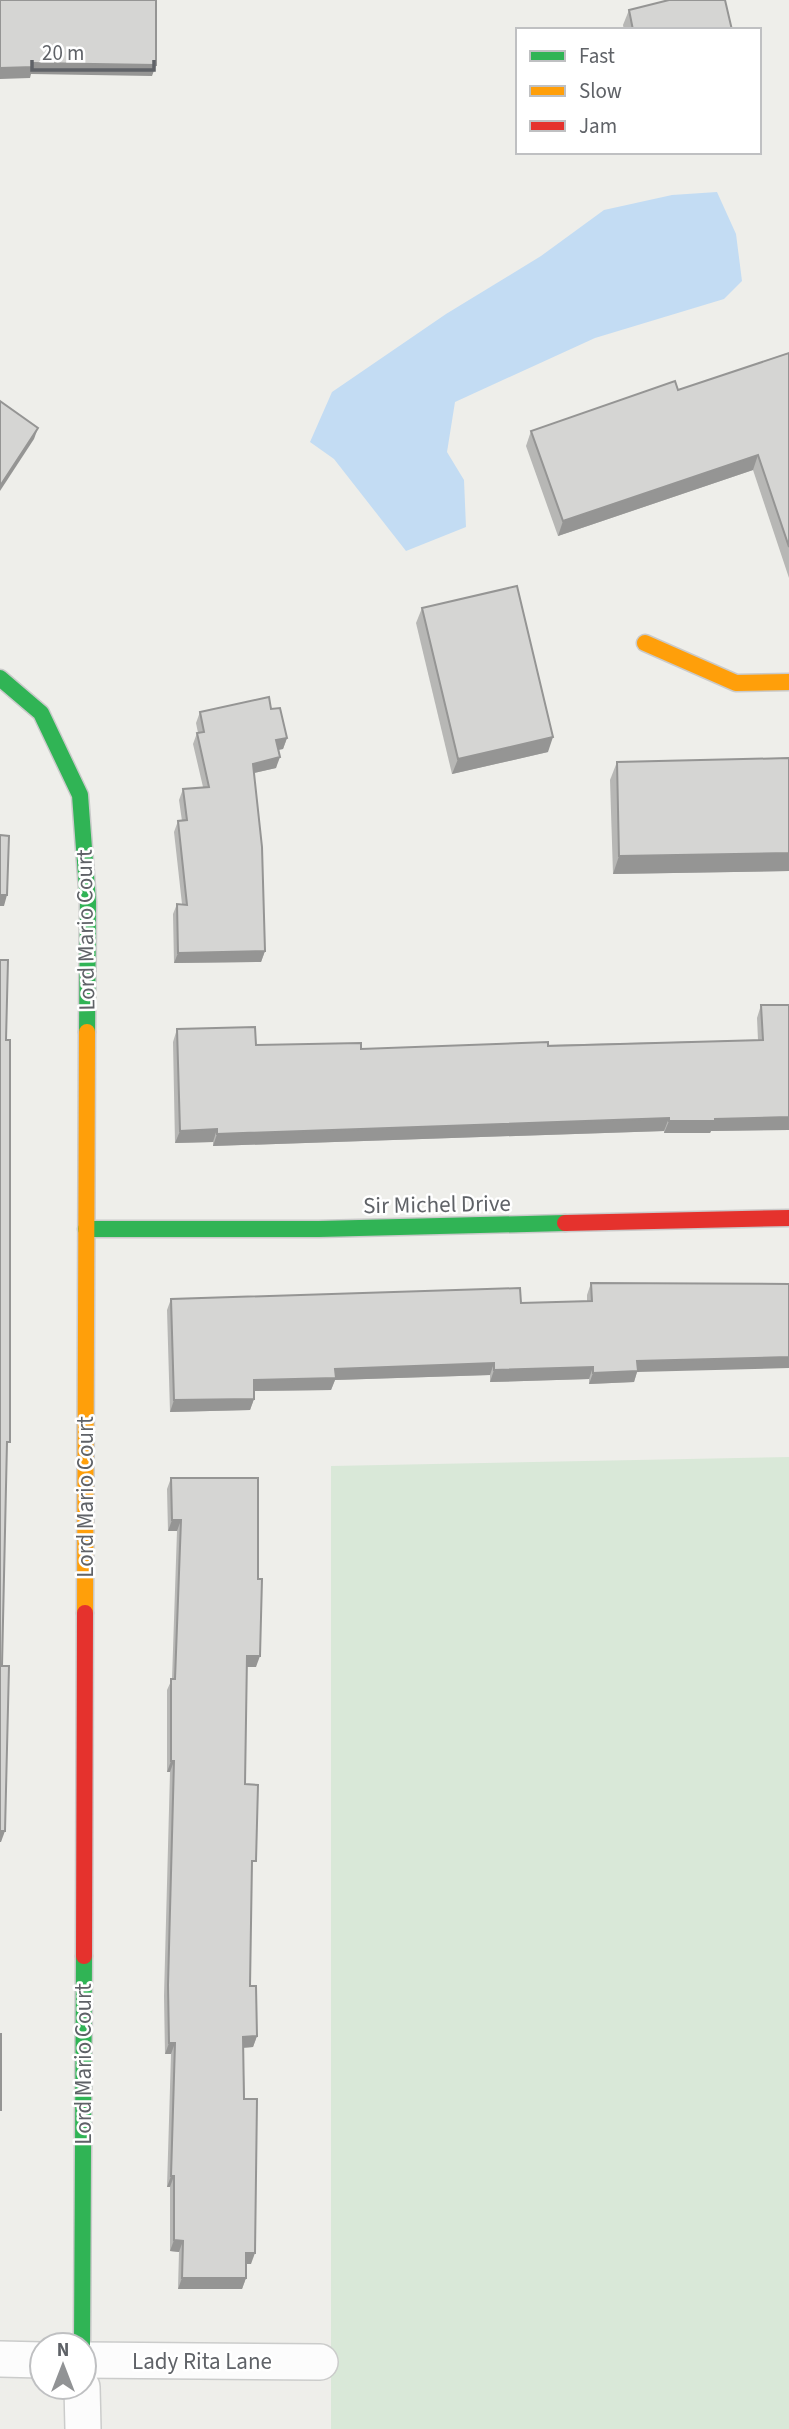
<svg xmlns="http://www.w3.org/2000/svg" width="789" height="2429" font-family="'Source Sans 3',sans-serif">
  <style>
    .green { fill: #d9e8d8 }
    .water { fill: #c3dcf3 }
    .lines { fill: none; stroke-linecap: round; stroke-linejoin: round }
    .street-casing { stroke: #cbcccb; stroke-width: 38 }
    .fast-casing { stroke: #cacaca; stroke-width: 19 }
    .slow-casing { stroke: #cacaca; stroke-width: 19 }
    .jam-casing { stroke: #cacaca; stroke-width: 19 }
    .street { stroke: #fcfcfc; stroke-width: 35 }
    .fast { stroke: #30b455; stroke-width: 16 }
    .slow { stroke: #ff9f0a; stroke-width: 16 }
    .jam { stroke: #e5322d; stroke-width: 16 }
    .wall { fill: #b7b7b5 }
    .shaded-wall { fill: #959594 }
    .building { fill: #d5d5d3; stroke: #959594; stroke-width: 2 }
    .labels { text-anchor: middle; stroke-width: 5; stroke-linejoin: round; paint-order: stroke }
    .street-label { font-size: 23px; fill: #5f6267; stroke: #fff }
  </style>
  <rect width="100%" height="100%" fill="#eeeeea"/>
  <polygon class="green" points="789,1457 789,2429 331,2429 331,1466"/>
  <polygon class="water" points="717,192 736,234 742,281 724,299 595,338 455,402 447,452 464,480 466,527 406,551 334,459 310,442 332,392 446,314 541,256 604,210 672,195"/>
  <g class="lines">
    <defs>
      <g id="street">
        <polyline points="0,2359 42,2360"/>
        <polyline points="84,2360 320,2362"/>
        <polyline points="82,2387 83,2429"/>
      </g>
      <g id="fast">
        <polyline points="0,678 41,713 80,795 88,902 87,1032"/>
        <polyline points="86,1229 319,1229 565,1223"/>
        <polyline points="82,2345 84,1956"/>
      </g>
      <g id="slow">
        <polyline points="645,643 736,683 789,682"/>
        <polyline points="85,1613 87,1032"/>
      </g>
      <g id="jam">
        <polyline points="565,1223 789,1218"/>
        <polyline points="84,1956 85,1613"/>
      </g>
    </defs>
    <use href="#street" class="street-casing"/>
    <use href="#fast" class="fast-casing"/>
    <use href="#slow" class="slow-casing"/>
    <use href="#jam" class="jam-casing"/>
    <use href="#street" class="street"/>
    <use href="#fast" class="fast"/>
    <use href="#slow" class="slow"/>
    <use href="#jam" class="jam"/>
  </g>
  <g class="wall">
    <polygon points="629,10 732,30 624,30 623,25"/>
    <polygon points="789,353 789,578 753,470 558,536 526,446 531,431 678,390"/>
    <polygon points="422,608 548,752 452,774 416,623"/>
    <polygon points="271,709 287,738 283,749 278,750 276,768 254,773 265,951 261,962 174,963 173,914 177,904 182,904 174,832 178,821 182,821 179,800 183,789 203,787 193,744 197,733 198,733 196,723 200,712"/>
    <polygon points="789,758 789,871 613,874 610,780 617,762"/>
    <polygon points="761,1005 789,1005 789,1130 711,1131 710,1133 664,1133 664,1131 213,1146 213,1142 175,1143 173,1042 177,1029 256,1045 361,1049 758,1040 757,1018"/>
    <polygon points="591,1283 637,1372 634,1382 589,1384 589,1379 490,1382 490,1375 335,1380 331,1390 254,1391 254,1399 250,1410 170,1412 167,1310 171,1299 521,1303 587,1301 587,1295"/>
    <polygon points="171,1478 256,1667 247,1667 245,1784 252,1872 250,1986 257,2036 253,2047 243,2048 251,2264 246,2264 246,2278 242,2289 178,2289 179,2252 170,2251 170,2187 167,2187 171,2054 165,2054 164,1996 170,1772 167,1772 167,1690 172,1679 177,1531 168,1531 167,1489"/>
  </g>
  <g class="shaded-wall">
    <polygon points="33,63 156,65 152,76 31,74 30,78 0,79 0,68"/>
    <polygon points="38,428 34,439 0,491 0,486"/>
    <polygon points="758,455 753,470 558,536 563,521"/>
    <polygon points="553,737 548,752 452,774 458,759"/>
    <polygon points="287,738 283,749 272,751 276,740"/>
    <polygon points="280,757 276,768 249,774 253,764"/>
    <polygon points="789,853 789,871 613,874 619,856"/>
    <polygon points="0,895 7,895 4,906 0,906"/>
    <polygon points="265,951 261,962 174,963 178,953"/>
    <polygon points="789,1117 789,1130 711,1131 710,1133 664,1133 669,1121 715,1119"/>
    <polygon points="669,1118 664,1131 213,1146 217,1134"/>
    <polygon points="217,1129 213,1142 175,1143 180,1131"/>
    <polygon points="789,1357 789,1368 637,1372 634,1382 589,1384 593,1373 637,1361"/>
    <polygon points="494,1363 490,1375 335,1380 331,1390 249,1391 254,1380 335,1369"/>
    <polygon points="593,1367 589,1379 490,1382 494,1370"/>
    <polygon points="254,1399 250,1410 170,1412 174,1400"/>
    <polygon points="172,1520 181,1520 177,1531 168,1531"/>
    <polygon points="247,1656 260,1656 256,1667 243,1667"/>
    <polygon points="171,1761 174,1761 170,1772 167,1772"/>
    <polygon points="0,1831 5,1831 1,1842 0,1842"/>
    <polygon points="257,2036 253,2047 239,2048 243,2037"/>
    <polygon points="169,2043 175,2043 171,2054 165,2054"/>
    <polygon points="171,2176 174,2176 170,2187 167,2187"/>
    <polygon points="174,2240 183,2241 179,2252 170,2251"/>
    <polygon points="246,2253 255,2253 251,2264 242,2264"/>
    <polygon points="182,2278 246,2278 242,2289 178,2289"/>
  </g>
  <g class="building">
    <polygon points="0,0 156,0 156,65 33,63 34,67 0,68"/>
    <polygon points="669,0 725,0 732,30 633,30 629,10"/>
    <polygon points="789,353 789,547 758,455 563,521 531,431 675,381 678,390"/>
    <polygon points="0,401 38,428 0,486"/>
    <polygon points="517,586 553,737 458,759 422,608"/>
    <polygon points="269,697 271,709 280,708 287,738 276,740 280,757 253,764 262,847 265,951 178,953 177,904 187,905 178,821 187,820 183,789 209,787 197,733 204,732 200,712"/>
    <polygon points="789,758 789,853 619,856 617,762"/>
    <polygon points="0,835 9,836 7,895 0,895"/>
    <polygon points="0,960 8,960 6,1040 10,1040 10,1442 7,1442 2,1666 9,1666 5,1831 0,1831 0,1837"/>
    <polygon points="761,1005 789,1005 789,1117 715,1119 715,1121 669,1121 669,1118 217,1134 217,1129 180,1131 177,1029 255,1027 256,1045 361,1043 361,1049 548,1042 548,1046 763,1040"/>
    <polygon points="591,1283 789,1284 789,1357 637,1361 638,1371 593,1373 593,1367 494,1370 494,1363 335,1369 336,1378 254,1380 254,1399 174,1400 171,1299 520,1288 521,1303 592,1301"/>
    <polygon points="171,1478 258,1478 258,1579 262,1579 260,1656 247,1656 245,1784 258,1785 256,1861 252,1861 250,1986 256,1986 257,2036 243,2037 244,2099 257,2099 255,2253 246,2253 246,2278 182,2278 183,2241 174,2240 174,2176 171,2176 175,2043 169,2043 168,1985 174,1761 171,1761 171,1679 175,1679 181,1520 172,1520"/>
    <rect x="0" y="2034" width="1" height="76"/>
  </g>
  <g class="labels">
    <g class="street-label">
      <text transform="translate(85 930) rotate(-91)" y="8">Lord Mario Court</text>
      <text transform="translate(437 1204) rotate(-1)" y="8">Sir Michel Drive</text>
      <text transform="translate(85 1497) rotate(-90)" y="8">Lord Mario Court</text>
      <text transform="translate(83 2064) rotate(-90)" y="8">Lord Mario Court</text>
      <text x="202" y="2369">Lady Rita Lane</text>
    </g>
  </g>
  <rect x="516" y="28" width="245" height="126" fill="#ffffff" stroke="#bfc0c2" stroke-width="2"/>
  <rect x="530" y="51" width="35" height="10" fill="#30b455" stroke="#bfc0c2" stroke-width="2"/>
  <text x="579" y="63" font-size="21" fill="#5f6267">Fast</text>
  <rect x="530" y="86" width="35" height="10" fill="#ff9f0a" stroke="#bfc0c2" stroke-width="2"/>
  <text x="579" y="98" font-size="21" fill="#5f6267">Slow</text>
  <rect x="530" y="121" width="35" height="10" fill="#e5322d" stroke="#bfc0c2" stroke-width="2"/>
  <text x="579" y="133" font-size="21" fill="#5f6267">Jam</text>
  <g transform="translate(63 2366)"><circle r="33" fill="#ffffff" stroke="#bfc0c2" stroke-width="2"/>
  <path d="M0-5L12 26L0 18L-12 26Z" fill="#919395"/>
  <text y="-10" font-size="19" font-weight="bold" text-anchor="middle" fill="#5f6267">N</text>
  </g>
  <path d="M32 60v10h122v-10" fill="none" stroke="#5f6267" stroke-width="3.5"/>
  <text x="42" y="60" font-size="21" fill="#5f6267" stroke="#ffffff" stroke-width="5" paint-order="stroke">20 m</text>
</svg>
